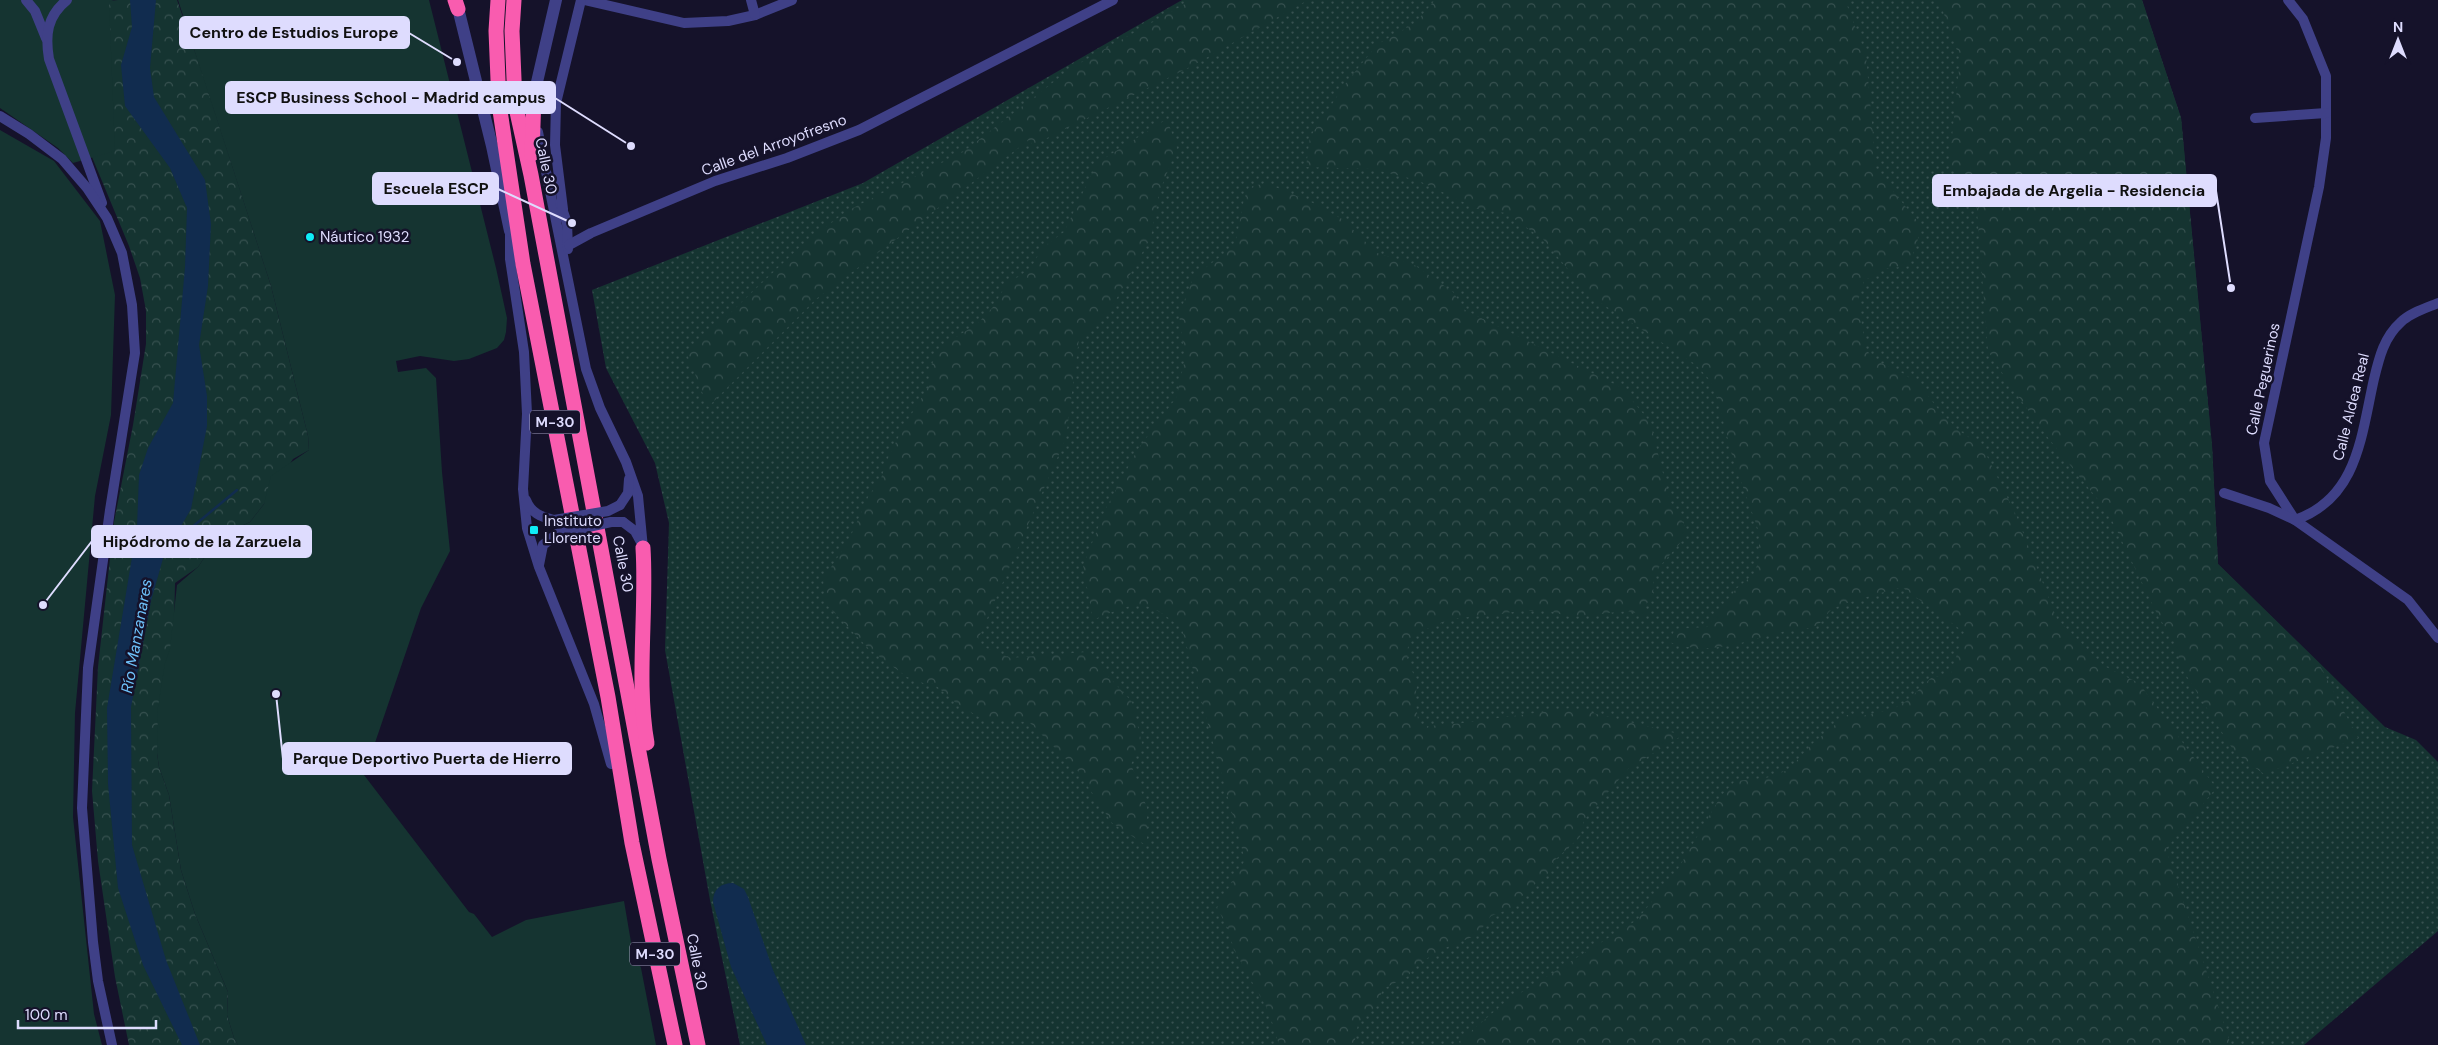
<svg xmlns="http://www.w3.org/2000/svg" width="2438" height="1045" font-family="'DM Sans',sans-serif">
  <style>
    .grass { fill: url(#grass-dots) }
    .forest { fill: url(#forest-crowns) }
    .pitch { fill: #153431 }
    .water { fill: #112c4f }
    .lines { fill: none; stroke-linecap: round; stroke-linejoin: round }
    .stream { stroke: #112c4f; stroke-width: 2.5 }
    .minor { stroke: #3f4087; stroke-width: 10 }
    .tertiary { stroke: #3f4087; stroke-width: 12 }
    .motorway { stroke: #f95caf; stroke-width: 15 }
    .minor-bridge { stroke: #3f4087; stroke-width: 10 }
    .poi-dot { fill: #0fecf7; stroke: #15122a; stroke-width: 2 }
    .labels { text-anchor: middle; stroke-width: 5; stroke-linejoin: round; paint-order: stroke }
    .shield { fill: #15122a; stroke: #a29fbe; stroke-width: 1 }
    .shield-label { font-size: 14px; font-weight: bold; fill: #dedcfe }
    .street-label { font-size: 15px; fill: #dedcfe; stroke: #15122a }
    .poi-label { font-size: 15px; fill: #dedcfe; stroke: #15122a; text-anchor: start }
    .water-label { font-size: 16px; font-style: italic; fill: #6ec1fa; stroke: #15122a }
    .leader { fill: none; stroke: #dedcfe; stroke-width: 2 }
    .callout-dot { fill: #dedcfe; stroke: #15122a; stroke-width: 2 }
    .callout { fill: #dedcfe; stroke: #dedcfe; stroke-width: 2 }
    .callout-label { font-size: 16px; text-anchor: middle; font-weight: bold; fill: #111 }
  </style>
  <defs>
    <pattern id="grass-dots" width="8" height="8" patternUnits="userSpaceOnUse" patternTransform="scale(1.25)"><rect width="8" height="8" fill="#153431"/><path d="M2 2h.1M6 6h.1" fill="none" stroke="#375150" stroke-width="1.8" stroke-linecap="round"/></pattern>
    <pattern id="forest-crowns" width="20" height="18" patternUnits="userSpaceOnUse" patternTransform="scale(1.25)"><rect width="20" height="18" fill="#153431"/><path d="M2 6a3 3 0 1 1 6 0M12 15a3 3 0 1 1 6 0" fill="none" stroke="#375150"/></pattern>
  </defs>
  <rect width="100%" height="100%" fill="#15122a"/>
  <polygon class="grass" points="1182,0 2142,0 2181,118 2212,446 2218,564 2385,727 2416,740 2438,762 2438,931 2304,1045 740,1045 710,900 665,650 669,523 655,463 606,368 592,290 863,183"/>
  <g class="forest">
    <polygon points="118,0 177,0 201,69 271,286 308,436 309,450 293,459 264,504 250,522 219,536 198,567 175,583 174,625 157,753 159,767 169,795 181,870 195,914 228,992 227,1015 234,1038 238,1045 129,1045 115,977 98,861 92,791 98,667 114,522 133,425 146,344 146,311 140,278 129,246 92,157 109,1"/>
    <polygon points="1192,0 1308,0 1192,66 1033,145 1029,140 816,299 708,407 687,354 801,246 847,211 963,152 1073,67"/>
    <path d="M1435,0H1845L1866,55L1876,170L1922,227L1909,266L1883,269L1864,281L1858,301L1866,349L1874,360L1899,371L1919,384L1938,409L1958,430L1982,446L2016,515L2057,619L2104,666L2139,683L2216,788L2166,849L2231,1045H1455L1503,1004L1637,920L1678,869L1721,796L1735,781L1766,778L1788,770L1812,744L1847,715L1862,716L1893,709L1908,700L1931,678L1951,673L1964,632L1903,588L1893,589C1880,594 1841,603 1831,610C1825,615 1823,623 1815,626C1806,630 1794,629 1785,631C1747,641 1708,657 1669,642L1675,629L1707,627L1736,589L1755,573L1759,558V532L1733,459L1716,393L1709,379L1695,364L1590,296L1543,239L1506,213L1478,209L1417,180L1372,169L1306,167L1310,137L1348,80L1378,44L1415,23Z"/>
    <polygon points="1939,0 2142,0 2181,118 2212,446 2218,564 2318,662 2358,738 2264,774 2235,753 2181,667 2173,638 2159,618 2108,512 2049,439 2010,385 1988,351 1976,198 1949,166 1960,59"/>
    <polygon points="1167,119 1177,148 1159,193 1151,237 1108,314 1079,339 1066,438 976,644 1011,658 1086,652 1132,702 1142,744 1131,764 1147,808 1147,846 1112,823 1077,770 1029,722 982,719 956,703 934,684 923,683 907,677 869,649 826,604 823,579 848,542 869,495 880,481 888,458 903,428 930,384 928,372 936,356 953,339 977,324 993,307 1006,285 1031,268 1042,248 1064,232 1097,163"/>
    <path d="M1266,183L1311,202L1342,219L1377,253L1413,264L1453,292L1465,310L1622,388L1650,422L1670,501L1689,533L1654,573L1653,594L1644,608L1645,615L1627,611L1570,617L1550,611H1522L1451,619L1417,633L1408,646L1407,663L1418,681L1415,697L1419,727L1463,723L1572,708L1683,735L1629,768L1584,820L1580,837L1555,860L1547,875L1526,891L1514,907L1491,916L1477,935L1440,950L1417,965L1408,976L1383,989L1376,1007L1358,1024L1354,1045H1279L1269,1012L1233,948L1230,932L1217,908L1245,860L1182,629C1144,596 1136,602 1093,620L1083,566L1105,510L1138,449L1176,398L1185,359L1179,314L1194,276L1235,246L1244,199L1249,187Z"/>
  </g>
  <g class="pitch">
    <polygon points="0,0 114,0 109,2 115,151 73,163 58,148 0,108"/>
    <polygon points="178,0 429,0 496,268 507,318 506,332 504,340 497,348 469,359 454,361 420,356 396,361 398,372 426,368 436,378 442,472 450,551 421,608 364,775 469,912 474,914 492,937 526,920 624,901 632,948 641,968 656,1045 238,1045 234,1038 227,1015 228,992 195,914 181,870 169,795 159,767 157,753 158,707 165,663 170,649 177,585 198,567 219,536 250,522 264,504 271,476 309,450 308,436 271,286"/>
    <polygon points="0,130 54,161 100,221 115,295 111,415 95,496 75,713 73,817 94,1014 102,1045 0,1045"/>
  </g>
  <g class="water">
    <polygon points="130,0 156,0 150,68 154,97 205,180 211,224 208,286 199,345 207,396 207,426 191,509 164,555 151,601 131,707 132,845 166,960 200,1045 182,1045 143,965 118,888 108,784 107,708 137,527 139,475 148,448 173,403 185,267 187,208 170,168 125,106 121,65 132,27"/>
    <path d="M733,883L744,889L748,897L773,970L806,1045H767L731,967L713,902C713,889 721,883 733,883Z"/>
  </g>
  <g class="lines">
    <polyline class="stream" points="174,537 185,533 237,490"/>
    <g class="minor">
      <polyline points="26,0 35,11 46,38"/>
      <path d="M67,0C47,16 45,35 49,59L102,203"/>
      <polyline points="584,0 684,23 728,21 755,15 792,0"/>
      <polyline points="751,0 755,15"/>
      <polyline points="2288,0 2303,19 2326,76 2326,138 2319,187 2264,443 2270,481 2295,520 2408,600 2438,638"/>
      <polyline points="0,116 29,134 62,159 87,188 107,218 122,253 132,305 135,353 110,510 88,668 82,808 93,942 98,981 112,1045"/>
      <polyline points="2255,118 2326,113"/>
      <polyline points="538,132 586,369 600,408 626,462 638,496 643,548"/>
      <polyline points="560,203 567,223 568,249"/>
      <polyline points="563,209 555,145 556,103 581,0"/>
      <polyline points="510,231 510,259 524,352 527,414 523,489 527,528 539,567 594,704 611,764"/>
      <polyline points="569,245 591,233 715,181 787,158 859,130 1113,0"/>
      <path d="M2224,493L2269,508L2295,520C2358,498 2361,436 2374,379C2379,358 2384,337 2401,322C2410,313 2426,308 2438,303"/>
      <path d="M526,500C531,513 541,517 554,520"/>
      <polyline points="620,505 628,493 629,479"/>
      <polyline points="623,522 635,531 641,542"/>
      <polyline points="539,565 543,545 557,534"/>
    </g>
    <g class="tertiary">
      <polyline points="456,0 492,146 510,231"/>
      <polyline points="534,95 556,0"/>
    </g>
    <g class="motorway">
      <polyline points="455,0 458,9"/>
      <polyline points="498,0 496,31 499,104 523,264 608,697 632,843 675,1045"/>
      <polyline points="514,0 512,31 515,103 531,175 659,859 698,1045"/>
      <polyline points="532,154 534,95"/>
      <path d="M643,548C647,610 636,683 647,743"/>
    </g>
    <g class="minor-bridge">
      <polyline points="554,520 608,511 620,505"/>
      <polyline points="557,534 611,522 623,522"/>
    </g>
  </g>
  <g class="poi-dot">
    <circle cx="310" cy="237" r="5"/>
    <rect x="529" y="525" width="10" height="10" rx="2.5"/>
  </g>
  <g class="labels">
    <g class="shield">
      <rect x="530" y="410.5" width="50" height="23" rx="4"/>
      <rect x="630" y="942.5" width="50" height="23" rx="4"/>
    </g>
    <g class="shield-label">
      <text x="555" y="427">M-30</text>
      <text x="655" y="959">M-30</text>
    </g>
    <g class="street-label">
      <text transform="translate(774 145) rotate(-20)" y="5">Calle del Arroyofresno</text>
      <text transform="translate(546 166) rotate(78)" y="5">Calle 30</text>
      <text transform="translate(2263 379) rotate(-78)" y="5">Calle Peguerinos</text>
      <text transform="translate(2351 407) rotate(-76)" y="5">Calle Aldea Real</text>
      <text transform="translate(623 564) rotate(79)" y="5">Calle 30</text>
      <text transform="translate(697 962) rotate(79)" y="5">Calle 30</text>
    </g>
    <g class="poi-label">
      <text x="320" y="242">Náutico 1932</text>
      <text x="544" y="526">Instituto<tspan x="544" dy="17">Llorente</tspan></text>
    </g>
    <g class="water-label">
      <text transform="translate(136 636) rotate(-80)" y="6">Río Manzanares</text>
    </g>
  </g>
  <path class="leader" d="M457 62L409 33M631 146L555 98M572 223L498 189M2231 288L2216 191M43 605L92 541M276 694L283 759"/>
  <g class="callout-dot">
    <circle cx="457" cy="62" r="5"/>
    <circle cx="631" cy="146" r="5"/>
    <circle cx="572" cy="223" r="5"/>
    <circle cx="2231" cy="288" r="5"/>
    <circle cx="43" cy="605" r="5"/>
    <circle cx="276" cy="694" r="5"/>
  </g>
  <g class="callout">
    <rect x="180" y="17" width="229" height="31" rx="5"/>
    <rect x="226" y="82" width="329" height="31" rx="5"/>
    <rect x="373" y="173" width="125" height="31" rx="5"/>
    <rect x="1933" y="175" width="283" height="31" rx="5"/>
    <rect x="92" y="526" width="219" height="31" rx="5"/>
    <rect x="283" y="743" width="288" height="31" rx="5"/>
  </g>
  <g class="callout-label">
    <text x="294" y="38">Centro de Estudios Europe</text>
    <text x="391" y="103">ESCP Business School - Madrid campus</text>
    <text x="436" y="194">Escuela ESCP</text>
    <text x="2074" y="196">Embajada de Argelia - Residencia</text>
    <text x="202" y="547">Hipódromo de la Zarzuela</text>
    <text x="427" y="764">Parque Deportivo Puerta de Hierro</text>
  </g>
  <g transform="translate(2398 40)" stroke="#15122a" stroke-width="4" paint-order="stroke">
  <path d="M0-4L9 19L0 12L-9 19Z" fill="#dedcfe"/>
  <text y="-8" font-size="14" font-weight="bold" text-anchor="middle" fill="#dedcfe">N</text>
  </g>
  <path d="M18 1020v8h138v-8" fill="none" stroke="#dedcfe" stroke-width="2.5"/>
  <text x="25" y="1020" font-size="15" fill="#dedcfe" stroke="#15122a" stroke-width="4" paint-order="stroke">100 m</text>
</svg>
